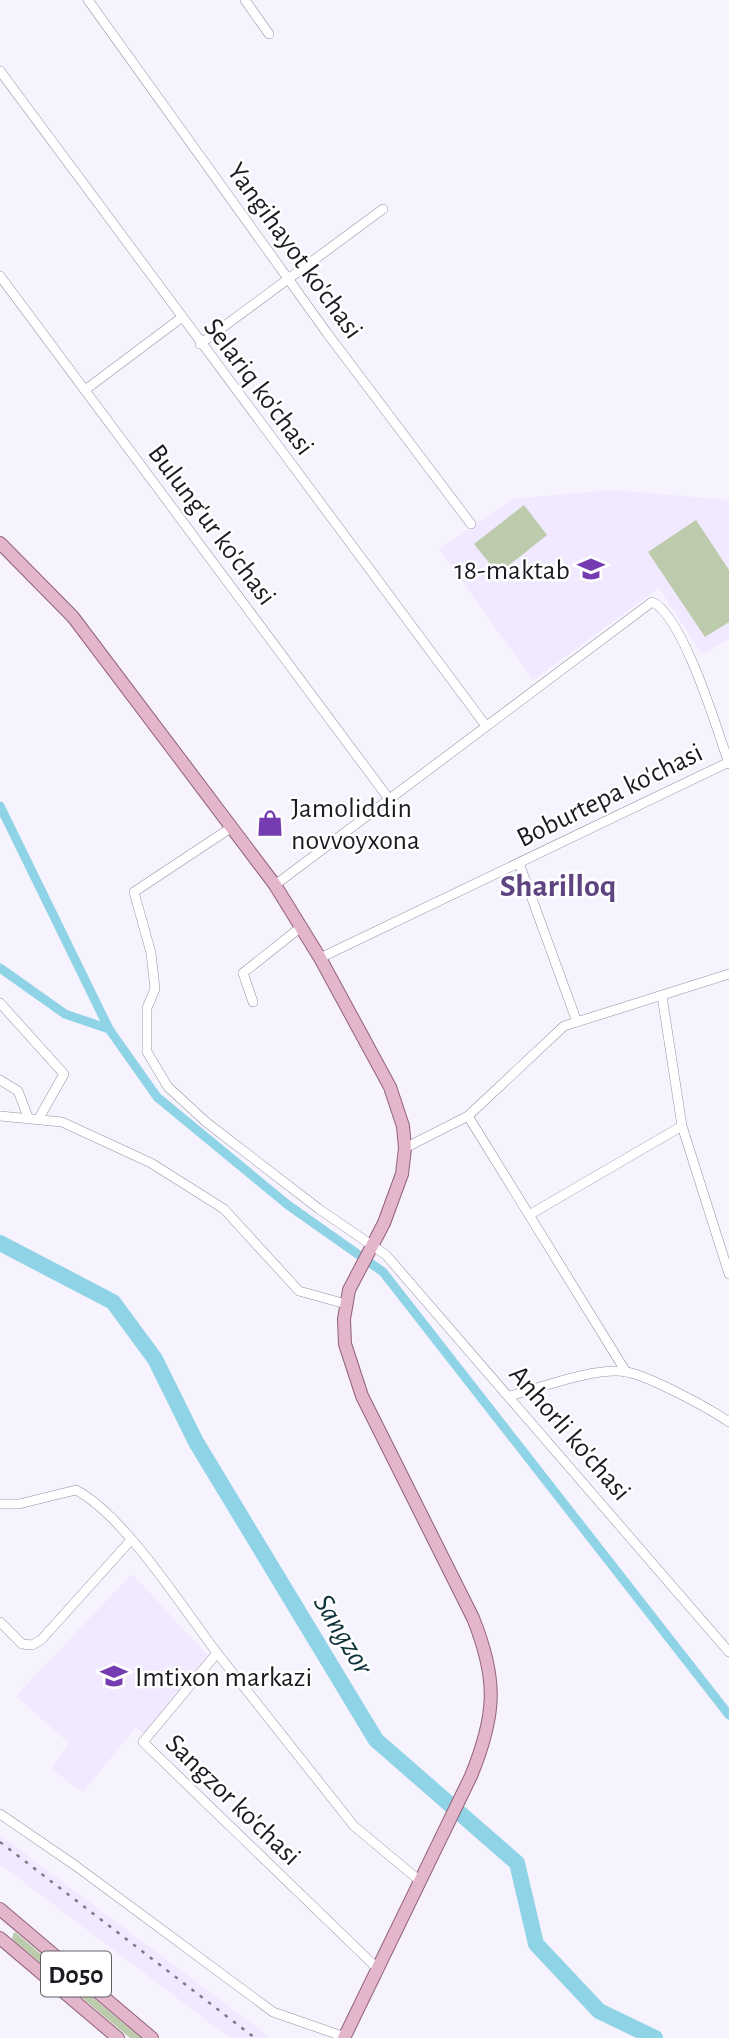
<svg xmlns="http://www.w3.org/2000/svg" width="729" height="2038" font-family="'Alegreya Sans',sans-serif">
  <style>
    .built { fill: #f0e9ff }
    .green { fill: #bccbab }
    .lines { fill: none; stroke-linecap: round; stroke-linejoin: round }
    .canal { stroke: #8fd3e6; stroke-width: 9 }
    .river { stroke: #8fd3e6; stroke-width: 16 }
    .minor-casing { stroke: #9791a3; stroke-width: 10 }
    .major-casing { stroke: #926179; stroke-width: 14 }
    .minor { stroke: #fff; stroke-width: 9 }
    .major { stroke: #e3b6cb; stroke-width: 12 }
    .rail { stroke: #7d7a83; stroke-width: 2.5; stroke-dasharray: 3.5 7; stroke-linecap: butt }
    .labels { text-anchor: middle; stroke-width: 5; stroke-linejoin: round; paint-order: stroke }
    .shield { fill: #fff; stroke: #615f64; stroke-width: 2 }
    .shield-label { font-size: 26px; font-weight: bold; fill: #1d1b21 }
    .street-label { font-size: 28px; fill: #1d1b21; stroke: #fff }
    .poi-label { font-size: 28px; fill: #1d1b21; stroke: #fff; text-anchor: start }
    .water-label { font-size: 30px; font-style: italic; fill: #10323a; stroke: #fff }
    .quarter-label { font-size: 32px; font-weight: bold; fill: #5e4480; stroke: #fff }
  </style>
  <rect width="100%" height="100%" fill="#f6f2fe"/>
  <g class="built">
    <polygon points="612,490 729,500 729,639 702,654 659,588 533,680 439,549 513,499"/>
    <polygon points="132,1574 208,1656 146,1735 136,1727 83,1792 51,1769 69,1743 16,1696"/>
    <polygon points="0,1835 271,2038 230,2038 0,1864"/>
  </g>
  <g class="green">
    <polygon points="524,505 547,535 498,574 474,544"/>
    <polygon points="696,520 729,570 729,622 705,637 648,552"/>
    <polygon points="14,1932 16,1933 141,2038 130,2038 12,1939"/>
  </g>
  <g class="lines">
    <g class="canal">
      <polyline points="0,806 109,1029 157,1097 288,1205 383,1272 729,1715"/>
      <polyline points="0,968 65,1014 109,1029"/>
    </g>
    <polyline class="river" points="0,1243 113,1302 155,1359 196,1442 376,1740 517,1863 536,1944 599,2011 655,2038"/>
    <defs>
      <g id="minor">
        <polyline points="88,0 327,333 471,524"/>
        <polyline points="245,0 269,34"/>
        <polyline points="0,71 486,726"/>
        <polyline points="0,276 389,799"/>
        <polyline points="200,344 383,209"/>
        <polyline points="85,390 181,318"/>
        <polyline points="232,827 134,892 151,953 155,989 147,1008 147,1052 168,1087 206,1122 319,1209 386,1255 729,1652"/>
        <polyline points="519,863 577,1022"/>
        <path d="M275,885L652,602C683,615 717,729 729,764"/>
        <polyline points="320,958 729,762"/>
        <polyline points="662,996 682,1126 729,1274"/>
        <polyline points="253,1002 243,973 301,927"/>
        <polyline points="0,1003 64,1074 39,1118"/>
        <polyline points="0,1080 18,1091 28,1117"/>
        <polyline points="0,1116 62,1122 151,1163 224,1209 299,1291 346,1304"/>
        <polyline points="468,1116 626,1372"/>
        <polyline points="405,1148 468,1116 564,1026 729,974"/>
        <polyline points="529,1215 682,1126"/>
        <path d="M510,1396C539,1388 598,1366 627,1372C649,1376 709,1408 729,1422"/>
        <path d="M0,1504H19L76,1490C124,1515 182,1607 217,1653L143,1742L378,1969"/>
        <polyline points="0,1622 22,1644 32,1645 41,1640 131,1540"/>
        <polyline points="217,1653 354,1826 420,1881"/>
        <polyline points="0,1814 76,1866 273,2012 345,2037"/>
      </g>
      <g id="major">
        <path d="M0,543L73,617L275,885L320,958L390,1087L403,1126L405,1148L402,1174L384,1223L349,1290L344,1319L345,1344L362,1396L473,1618C498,1680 496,1715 471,1776L344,2038"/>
        <polyline points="0,1909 152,2038"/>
        <polyline points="0,1938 118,2038"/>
      </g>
    </defs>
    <use href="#minor" class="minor-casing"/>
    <use href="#major" class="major-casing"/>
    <use href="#minor" class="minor"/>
    <use href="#major" class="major"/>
    <polyline class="rail" points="0,1842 255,2038"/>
  </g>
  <defs>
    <symbol id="school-bare" viewBox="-9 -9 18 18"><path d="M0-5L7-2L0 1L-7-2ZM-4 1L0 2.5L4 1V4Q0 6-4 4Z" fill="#753bb1" stroke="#fff" stroke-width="2.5" paint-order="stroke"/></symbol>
    <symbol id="shop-bare" viewBox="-9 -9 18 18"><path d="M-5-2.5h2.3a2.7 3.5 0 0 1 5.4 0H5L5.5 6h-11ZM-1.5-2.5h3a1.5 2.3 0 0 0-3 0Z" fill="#753bb1" stroke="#fff" stroke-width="2.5" paint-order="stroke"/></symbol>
    <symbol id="university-bare" viewBox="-9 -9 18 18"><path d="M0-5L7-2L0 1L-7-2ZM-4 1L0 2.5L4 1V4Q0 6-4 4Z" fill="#753bb1" stroke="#fff" stroke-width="2.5" paint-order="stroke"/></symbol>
  </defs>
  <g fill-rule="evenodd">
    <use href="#school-bare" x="572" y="550" width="38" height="38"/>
    <use href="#shop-bare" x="251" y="804" width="38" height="38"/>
    <use href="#university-bare" x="95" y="1657" width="38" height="38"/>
  </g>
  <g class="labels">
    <rect class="shield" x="41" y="1951.5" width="70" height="45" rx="5"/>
    <g class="shield-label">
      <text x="76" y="1983">D050</text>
    </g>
    <g class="street-label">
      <text transform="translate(296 250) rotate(54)" y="10">Yangihayot ko'chasi</text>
      <text transform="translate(260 386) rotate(53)" y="10">Selariq ko'chasi</text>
      <text transform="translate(213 524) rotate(53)" y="10">Bulung'ur ko'chasi</text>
      <text transform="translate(609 794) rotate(-26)" y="10">Boburtepa ko'chasi</text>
      <text transform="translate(571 1432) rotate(49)" y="10">Anhorli ko'chasi</text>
      <text transform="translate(234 1799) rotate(44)" y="10">Sangzor ko'chasi</text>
    </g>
    <g class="poi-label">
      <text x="570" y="579" text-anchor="end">18-maktab</text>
      <text x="291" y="817">Jamoliddin<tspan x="291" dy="32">novvoyxona</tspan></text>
      <text x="135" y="1686">Imtixon markazi</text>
    </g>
    <g class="water-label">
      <text transform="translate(344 1634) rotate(59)" y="10">Sangzor</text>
    </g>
    <g class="quarter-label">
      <text x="558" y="896">Sharilloq</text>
    </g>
  </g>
</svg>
